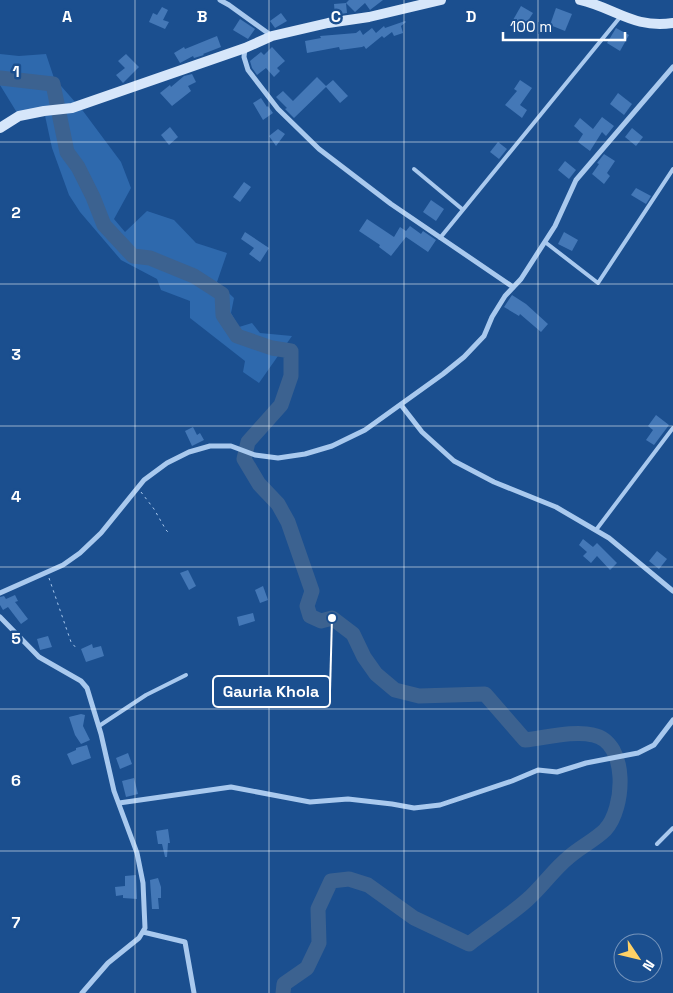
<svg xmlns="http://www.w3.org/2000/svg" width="673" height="993" font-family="'Space Grotesk',sans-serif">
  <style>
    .green { fill: #2e69ad }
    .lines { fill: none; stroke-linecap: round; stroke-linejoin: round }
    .river { stroke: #3c6290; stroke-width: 15 }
    .building { fill: #4478b7 }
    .path { stroke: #a9c9ee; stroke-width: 1; stroke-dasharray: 2.5 4; stroke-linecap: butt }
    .lane { stroke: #a9c9ee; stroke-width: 4 }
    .street { stroke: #a9c9ee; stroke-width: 5 }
    .secondary { stroke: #d6e6fa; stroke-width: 10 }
    .grid { fill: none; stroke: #fff; stroke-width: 1; stroke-opacity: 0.55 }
    .grid-label { font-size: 16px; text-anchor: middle; font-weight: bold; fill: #fff; stroke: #1b4f8f; stroke-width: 5; stroke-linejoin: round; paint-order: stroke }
    .leader { fill: none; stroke: #fff; stroke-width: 2 }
    .callout-dot { fill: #fff; stroke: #1b4f8f; stroke-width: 2 }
    .callout { fill: #1b4f8f; stroke: #fff; stroke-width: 2 }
    .callout-label { font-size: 16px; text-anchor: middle; font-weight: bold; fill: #fff }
  </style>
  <rect width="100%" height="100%" fill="#1b4f8f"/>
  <polygon class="green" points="0,54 19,56 46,54 54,78 83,111 121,162 131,188 114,219 125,232 147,211 174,220 196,243 227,253 217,282 234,298 231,313 239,327 252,323 260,333 292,336 259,383 243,372 245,361 190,318 190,301 161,290 157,279 121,260 80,212 69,195 52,148 44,111 19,116 0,85"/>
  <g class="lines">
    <path class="river" d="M0,78L53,84L67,152L78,167L93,197L104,225L133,256L150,258L194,276L222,294L223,315L237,336L272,348L291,351V376L281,405L248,442L244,459L259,484L278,504L288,522L312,591L307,606L310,616L321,621L332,618L353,634L364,657L376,674L395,690L419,696L485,694L525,740C545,738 574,730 593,735C629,742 625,809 605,830C595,840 580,847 569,857C553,870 542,887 527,900C509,916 488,929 469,944L414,918L368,885L349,879L331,881L318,909L319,943L307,968L284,984L283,993"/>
  </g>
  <g class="building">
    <polygon points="349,0 383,0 370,10 365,3 355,12 346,3 347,13 335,15 334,4 346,3"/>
    <polygon points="521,6 533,13 524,27 513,20"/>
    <polygon points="162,7 168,10 163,20 169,22 165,29 149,22 153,13 157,15"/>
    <polygon points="556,8 572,14 565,31 550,25"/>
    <polygon points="281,13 287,21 275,28 270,21"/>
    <polygon points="240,19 255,29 248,39 233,30"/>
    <polygon points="405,21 406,22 401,26 403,33 394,36 392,32 384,38 382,36 366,49 364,46 362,47 340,50 339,47 307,53 305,41 321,38 320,36 356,33 360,30 363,35 372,28 376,33 384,26 385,28"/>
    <polygon points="616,28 629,35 620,51 607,43"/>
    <polygon points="217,36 221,47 203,54 204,55 194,58 193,56 180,63 174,53 184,47 185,49"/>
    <polygon points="272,47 285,61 277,68 280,71 274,77 266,68 257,75 252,68 250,61 261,52 264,55"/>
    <polygon points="126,54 139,67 123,83 116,75 125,68 118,61"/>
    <polygon points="192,74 196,82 188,86 191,91 172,106 160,93 170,85 171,87 184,76"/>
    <polygon points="317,77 326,86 333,80 348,96 340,103 326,87 294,118 285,109 287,108 276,97 283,91 293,101"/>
    <polygon points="520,80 532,88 520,105 527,110 522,118 505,105 517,91 514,89"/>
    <polygon points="618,93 632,104 624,115 610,104"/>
    <polygon points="261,98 267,107 268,106 273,113 263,120 253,103"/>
    <polygon points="602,117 614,126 606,136 602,132 590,151 578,142 583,134 574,126 580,118 593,129"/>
    <polygon points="170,127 178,137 169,145 161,135"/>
    <polygon points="632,128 643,137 636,146 625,137"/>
    <polygon points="278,129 285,134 276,146 269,136"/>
    <polygon points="498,142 507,149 499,159 490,152"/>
    <polygon points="604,154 615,161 607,173 610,176 604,184 592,174 599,164 597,163"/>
    <polygon points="565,161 576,170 569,179 558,170"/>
    <polygon points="244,182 251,187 240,202 233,197"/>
    <polygon points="636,188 651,196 646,204 631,195"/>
    <polygon points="431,200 444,209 436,221 423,212"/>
    <polygon points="367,219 394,237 400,227 406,231 410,226 421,234 423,231 436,240 428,252 406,237 391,256 379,247 380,245 359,231"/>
    <polygon points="245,232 269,248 260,262 249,254 254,248 241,239"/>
    <polygon points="564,232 578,240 572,251 558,244"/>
    <polygon points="512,295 526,304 548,324 541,332 520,314 519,316 504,307"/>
    <polygon points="656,415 669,425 654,445 646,440 653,430 648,426"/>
    <polygon points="193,427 197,435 200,433 204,440 192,446 185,431"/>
    <polygon points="583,539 593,547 597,543 617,563 610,570 597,556 591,563 583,556 587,552 579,545"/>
    <polygon points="657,551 667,559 659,569 649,561"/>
    <polygon points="188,570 196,586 189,590 180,573"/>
    <polygon points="263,586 268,600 260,603 255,590"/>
    <polygon points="15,595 18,601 15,602 28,619 21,624 8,607 3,610 0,605 0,597 4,596 6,599"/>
    <polygon points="253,613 255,621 239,626 237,617"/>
    <polygon points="48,636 52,647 40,650 37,639"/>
    <polygon points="92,644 93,648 101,646 104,656 86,662 81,649"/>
    <polygon points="81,714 85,715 83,726 90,740 81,744 75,735 69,717"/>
    <polygon points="87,745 91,758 72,765 67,754 76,750 76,748"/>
    <polygon points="128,753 132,764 120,769 116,758"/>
    <polygon points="134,778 138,794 126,797 122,781"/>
    <polygon points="168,829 170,843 168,843 167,857 165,857 162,844 158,844 156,831"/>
    <polygon points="136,875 137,899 123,898 123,895 116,896 115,887 125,886 125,876"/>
    <polygon points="158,878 161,887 161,898 158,898 159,909 152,909 150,880"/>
  </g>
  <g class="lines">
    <g class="path">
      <polyline points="141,492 154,509 166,530 169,533"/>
      <polyline points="49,578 71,642 77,649"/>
    </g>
    <g class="lane">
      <polyline points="414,169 462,209"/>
      <polyline points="440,238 621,16"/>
      <polyline points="545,242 598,283 673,169"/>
      <polyline points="596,530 673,428"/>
      <polyline points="99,726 146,695 186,675"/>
      <polyline points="657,844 673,828"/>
    </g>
    <g class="street">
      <polyline points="220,0 229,5 272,36"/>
      <polyline points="245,48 244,57 248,70 278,109 319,149 391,204 513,287"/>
      <polyline points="401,405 422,432 454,461 494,482 556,507 609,538 673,591"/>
      <polyline points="0,593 63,565 80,553 101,533 144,480 167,463 189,452 210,446 231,446 255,455 278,458 305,454 332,446 365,430 443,374 464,357 484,336 492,317 505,296 521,279 555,226 576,180 673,67"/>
      <polyline points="0,617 39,657 81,681 87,688 101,734 114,791 137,853 143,883 145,928 139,938 108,963 82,993"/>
      <polyline points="119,803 231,787 310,802 348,799 392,804 414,808 440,805 512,781 538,770 557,772 586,763 638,753 654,745 673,720"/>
      <polyline points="143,932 185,942 194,993"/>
    </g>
    <g class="secondary">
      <path d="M580,0C615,8 634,29 673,23"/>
      <polyline points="0,128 19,116 44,111 72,108 245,48 272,36 328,23 369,17 441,0"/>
    </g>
  </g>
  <path class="grid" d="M135,0V993M269,0V993M404,0V993M538,0V993M0,142H673M0,284H673M0,426H673M0,567H673M0,709H673M0,851H673"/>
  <g class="grid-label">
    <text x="67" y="22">A</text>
    <text x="202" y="22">B</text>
    <text x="336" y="22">C</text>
    <text x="471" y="22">D</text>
    <text x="16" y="77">1</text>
    <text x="16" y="218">2</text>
    <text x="16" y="360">3</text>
    <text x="16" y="502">4</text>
    <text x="16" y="644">5</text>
    <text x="16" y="786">6</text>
    <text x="16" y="928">7</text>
  </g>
  <path class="leader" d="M332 618L330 691"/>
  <circle class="callout-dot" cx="332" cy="618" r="5"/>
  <rect class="callout" x="213" y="676" width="117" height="31" rx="5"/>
  <g class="callout-label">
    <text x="271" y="697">Gauria Khola</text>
  </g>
  <g transform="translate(638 958) rotate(125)"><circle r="24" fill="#1b4f8f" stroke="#7695bc"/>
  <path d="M0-4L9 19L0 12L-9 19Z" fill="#ffd166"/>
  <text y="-8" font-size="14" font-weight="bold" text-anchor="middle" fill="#ffffff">N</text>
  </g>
  <path d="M503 32v8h122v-8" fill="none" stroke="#ffffff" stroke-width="2.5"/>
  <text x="510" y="32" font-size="15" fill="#ffffff" stroke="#1b4f8f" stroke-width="4" paint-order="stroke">100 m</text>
</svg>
